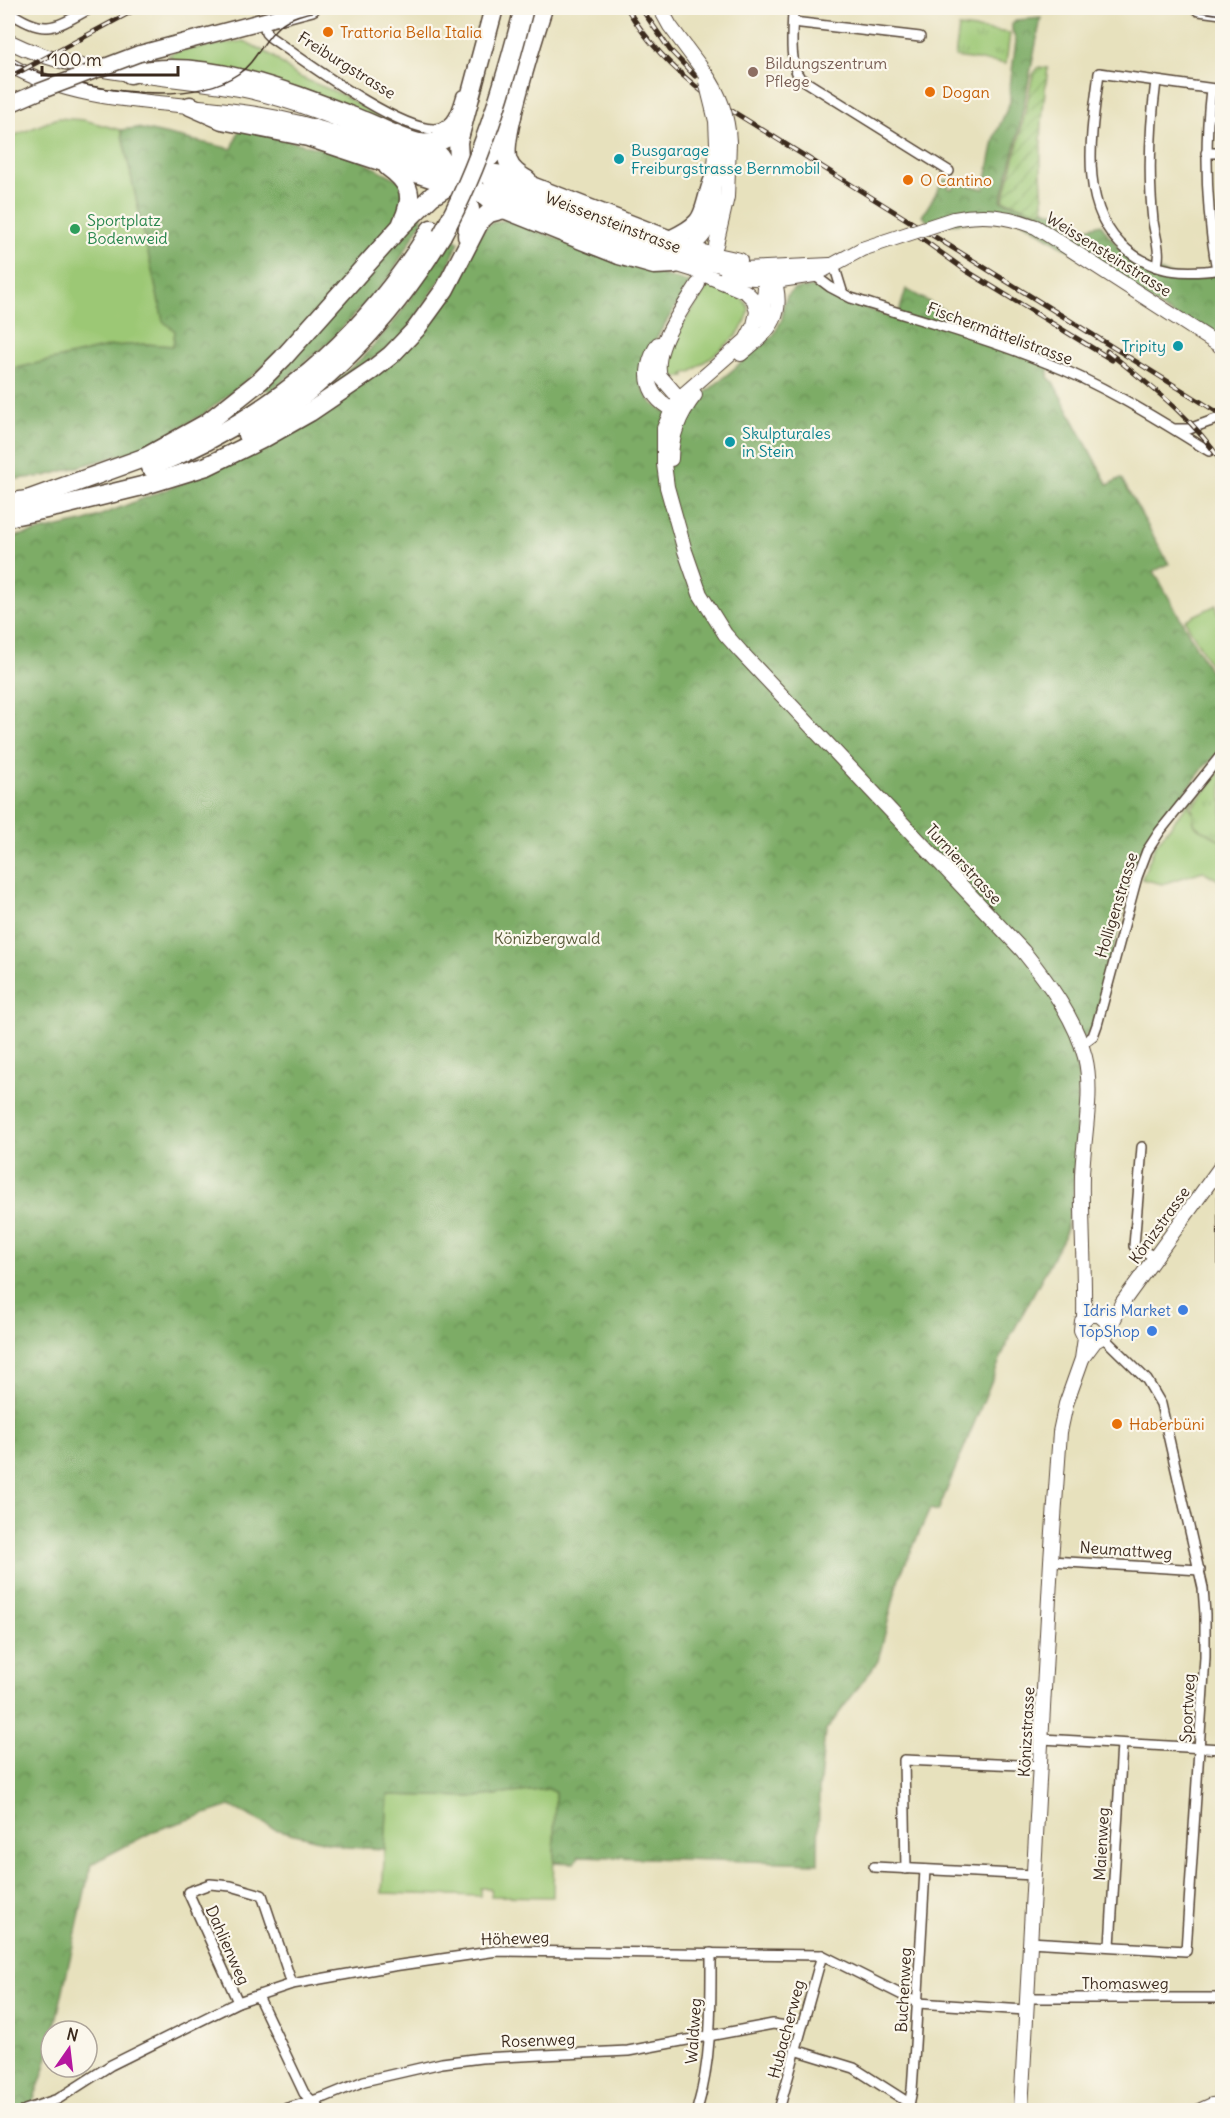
<svg xmlns="http://www.w3.org/2000/svg" width="1230" height="2118" font-family="Delius,sans-serif">
  <style>
    .grass { fill: #9cc875; stroke: #6c794a; stroke-width: 1.5 }
    .forest { fill: url(#forest-crowns); stroke: #5c6b42; stroke-width: 1.5 }
    .park { fill: url(#park-tufts); stroke: #6c794a; stroke-width: 1.5 }
    .garden { fill: url(#garden-furrows); stroke: #6c794a; stroke-width: 1.5 }
    .lines { fill: none; stroke-linecap: round; stroke-linejoin: round }
    .street-casing { stroke: #554536; stroke-width: 12 }
    .secondary-casing { stroke: #554536; stroke-width: 16 }
    .primary-casing { stroke: #554536; stroke-width: 18 }
    .highway-casing { stroke: #554536; stroke-width: 21 }
    .street { stroke: #fff; stroke-width: 9 }
    .secondary { stroke: #fff; stroke-width: 14 }
    .primary { stroke: #fff; stroke-width: 15 }
    .highway { stroke: #fff; stroke-width: 18 }
    .tram { stroke: #3b2a1e; stroke-width: 1.5 }
    .rail-casing { stroke: #3b2a1e; stroke-width: 5 }
    .rail { stroke: #fbf7ec; stroke-width: 3; stroke-dasharray: 9; stroke-linecap: butt }
    .secondary-bridge-casing { stroke: #554536; stroke-width: 16; stroke-linecap: butt }
    .primary-bridge-casing { stroke: #554536; stroke-width: 18; stroke-linecap: butt }
    .highway-bridge-casing { stroke: #554536; stroke-width: 21; stroke-linecap: butt }
    .secondary-bridge { stroke: #fff; stroke-width: 14 }
    .primary-bridge { stroke: #fff; stroke-width: 15 }
    .highway-bridge { stroke: #fff; stroke-width: 18 }
    .food-dot { fill: #e8710a; stroke: #fbf7ec; stroke-width: 2 }
    .education-dot { fill: #8d6e63; stroke: #fbf7ec; stroke-width: 2 }
    .culture-dot { fill: #0f9aa8; stroke: #fbf7ec; stroke-width: 2 }
    .leisure-dot { fill: #2e9e5b; stroke: #fbf7ec; stroke-width: 2 }
    .shop-dot { fill: #3f7fe0; stroke: #fbf7ec; stroke-width: 2 }
    .labels { text-anchor: middle; stroke-width: 4.5; stroke-linejoin: round; paint-order: stroke }
    .food-label { font-size: 16px; fill: #c56008; stroke: #fbf7ec; text-anchor: start }
    .education-label { font-size: 16px; fill: #785e54; stroke: #fbf7ec; text-anchor: start }
    .street-label { font-size: 16px; fill: #3b2a1e; stroke: #fbf7ec }
    .culture-label { font-size: 16px; fill: #0d838f; stroke: #fbf7ec; text-anchor: start }
    .leisure-label { font-size: 16px; fill: #27864d; stroke: #fbf7ec; text-anchor: start }
    .park-label { font-size: 16px; fill: #585938; stroke: #fbf7ec }
    .shop-label { font-size: 16px; fill: #366cbe; stroke: #fbf7ec; text-anchor: end }
  </style>
  <defs>
    <pattern id="forest-crowns" width="20" height="18" patternUnits="userSpaceOnUse" patternTransform="scale(1.5)"><rect width="20" height="18" fill="#7dac66"/><path d="M2 6a3 3 0 1 1 6 0M12 15a3 3 0 1 1 6 0" fill="none" stroke="#688c53"/></pattern>
    <pattern id="park-tufts" width="24" height="20" patternUnits="userSpaceOnUse" patternTransform="scale(1.5)"><rect width="24" height="20" fill="#9cc875"/><path d="M3 7l-1-3M5 7V3M7 7l1-3M15 17l-1-3M17 17v-4M19 17l1-3" fill="none" stroke="#80a35f"/></pattern>
    <pattern id="garden-furrows" width="10" height="10" patternUnits="userSpaceOnUse" patternTransform="scale(1.5)"><rect width="10" height="10" fill="#9cc875"/><path d="M-1 1l2-2M0 10L10 0M9 11l2-2" fill="none" stroke="#80a35f"/></pattern>
  </defs>
  <rect width="100%" height="100%" fill="#fbf7ec"/>
  <filter id="ink" filterUnits="userSpaceOnUse"><feTurbulence type="fractalNoise" baseFrequency=".0167" numOctaves="2"/><feDisplacementMap in="SourceGraphic" scale="12" xChannelSelector="R" yChannelSelector="G"/><feConvolveMatrix kernelMatrix="1 2 1 2 8 2 1 2 1" color-interpolation-filters="sRGB"/></filter>
  <filter id="wash" filterUnits="userSpaceOnUse"><feTurbulence type="fractalNoise" baseFrequency=".008" numOctaves="4" result="noise"/><feDisplacementMap in="SourceGraphic" scale="24" xChannelSelector="R" yChannelSelector="G"/><feGaussianBlur stdDeviation="1.35" result="paint"/><feColorMatrix in="noise" values="0 0 0 0 0 0 0 0 0 0 0 0 0 0 0 0 0 1.4 0 .05"/><feComposite in="paint" operator="in"/></filter>
  <g filter="url(#wash)">
    <rect width="100%" height="100%" fill="#e7e1bd"/>
    <g class="grass">
      <polygon points="244,41 271,55 297,76 343,95 388,123 177,62 168,55 177,51"/>
      <polygon points="58,118 84,120 121,130 163,320 175,331 173,346 145,344 112,346 8,370 8,138"/>
      <path d="M708,286C724,288 742,292 749,309C747,336 709,357 690,373L688,372L684,374L685,376L673,378L667,374L664,366L667,349Z"/>
      <polygon points="1216,605 1222,628 1222,665 1213,670 1185,620"/>
      <path d="M1222,760V764L1189,807L1193,811C1191,833 1208,830 1222,842V882L1203,871L1162,884L1142,879L1155,846Z"/>
      <polygon points="548,1789 555,1791 553,1897 491,1896 490,1888 481,1888 481,1896 382,1893 388,1795 476,1797"/>
    </g>
    <g class="forest">
      <path d="M1041,18L1017,140L1001,201L1039,212L1044,209L1055,213L1075,231L1101,224C1118,253 1151,275 1185,276C1198,276 1210,274 1222,272V346L1019,219L932,225L922,216L944,180H950L948,188L952,189L955,182L984,189L995,136L1010,102V86L1016,41L1012,30V24L1016,20Z"/>
      <polygon points="137,128 232,149 240,128 356,158 401,181 405,204 388,232 314,314 258,371 204,414 142,449 45,476 8,480 8,370 112,346 145,344 173,346 175,331 163,321 121,130"/>
      <polygon points="421,214 422,222 390,276 329,342 271,391 261,388"/>
      <path d="M507,220L632,266L690,283L643,360V390L652,403L664,411L698,399L773,336L782,319L784,303L787,296L794,289L814,287L822,288L835,298L897,319L906,289L959,319L1040,347L1050,363L1048,377L1053,382L1108,485L1121,478L1169,564L1154,571L1222,693V749L1205,766L1150,838L1143,850L1135,869L1093,1027L1073,1052L1078,1071L1079,1083L1073,1197L1064,1237L1008,1341L938,1511L930,1509L899,1578L878,1661L825,1732L819,1791L818,1863L579,1856L575,1863L554,1862L555,1792L548,1789L476,1797L388,1795L385,1849L346,1847L275,1829L230,1806L154,1831L91,1864L54,2031H51C51,2059 39,2085 29,2110H8V538L86,521L188,481L374,376L485,228L493,222Z"/>
      <polygon points="451,238 459,242 445,273 401,338 311,404 367,353 396,319"/>
    </g>
    <g class="park">
      <polygon points="959,27 1010,33 1006,64 955,57"/>
      <path d="M1222,769V842C1209,830 1190,833 1193,811L1191,809Z"/>
    </g>
    <path class="garden" d="M1039,67L1048,68C1041,117 1038,160 1044,209L1039,212L1003,200L1019,140L1033,74Z"/>
  </g>
  <g filter="url(#ink)">
    <g class="lines">
      <defs>
        <g id="street">
          <path d="M793,8C793,26 788,63 800,78L949,171"/>
          <path d="M8,11C45,37 55,28 91,8"/>
          <path d="M264,21L266,33L270,37C299,57 407,138 440,128C455,124 458,107 462,95"/>
          <polyline points="793,22 920,37"/>
          <path d="M1156,81C1150,128 1148,174 1153,221C1155,236 1162,254 1156,267"/>
          <path d="M1211,89C1204,150 1206,209 1217,270"/>
          <path d="M1222,90L1099,73C1092,130 1076,208 1127,250C1156,274 1187,274 1222,269"/>
          <polyline points="1206,153 1222,153"/>
          <polyline points="834,265 843,294"/>
          <path d="M814,275L830,287L851,298C916,319 984,337 1047,363C1104,385 1157,419 1209,451"/>
          <polyline points="1176,429 1189,429 1222,417"/>
          <polyline points="1081,1045 1093,1036 1097,1025 1137,877 1147,851 1160,831 1222,754"/>
          <polyline points="1142,1147 1134,1246 1157,1258"/>
          <polyline points="1051,1561 1200,1570"/>
          <polyline points="1042,1739 1222,1749"/>
          <polyline points="874,1867 1034,1875"/>
          <polyline points="906,1869 904,1760 1041,1766"/>
          <polyline points="1029,1942 1186,1951 1205,1657 1205,1614 1203,1588 1161,1404 1147,1380 1103,1337"/>
          <polyline points="1110,1946 1122,1744"/>
          <polyline points="258,1996 304,2093 321,2110"/>
          <polyline points="1027,1998 1222,1998"/>
          <polyline points="238,2002 188,1892 210,1884 231,1886 262,1895 292,1984"/>
          <polyline points="795,2050 854,2068 909,2103"/>
          <polyline points="25,2110 58,2099 111,2065 238,2002 292,1984 393,1966 497,1951 822,1955 918,2003 1026,2010"/>
          <polyline points="281,2110 325,2097 364,2081 442,2063 481,2058 628,2051 773,2024 800,2028"/>
          <path d="M697,2110C712,2059 711,2006 711,1953"/>
          <polyline points="779,2110 822,1955"/>
          <polyline points="908,2110 912,2090 915,2045 925,1870"/>
        </g>
        <g id="secondary">
          <polyline points="660,8 670,26 705,73"/>
          <path d="M8,41C81,78 165,74 244,90C308,103 376,136 437,160"/>
          <path d="M8,64C82,107 174,100 256,114C318,124 376,146 434,169"/>
          <polyline points="491,182 699,261 743,269 830,265"/>
          <polyline points="487,191 675,264 704,273"/>
          <path d="M953,219C983,213 1008,216 1036,227L1222,347"/>
          <polyline points="716,245 727,197 729,142"/>
          <polyline points="686,246 699,251 740,260"/>
          <path d="M677,253C716,240 713,211 714,176C715,165 716,154 717,143"/>
          <path d="M696,271L746,292L754,300L757,312L754,325L746,340L684,394L672,410L664,428V464L667,487L685,551L700,594L725,634L741,652L1023,951C1048,982 1075,1018 1085,1057C1094,1093 1083,1139 1082,1176C1081,1223 1085,1271 1084,1318"/>
          <polyline points="726,276 781,280 814,275 862,249"/>
          <polyline points="763,319 765,286 769,273"/>
          <path d="M658,344C640,373 646,399 679,413"/>
          <path d="M741,354C772,328 787,315 772,272"/>
          <path d="M686,406L660,376C652,348 684,307 698,284"/>
          <path d="M671,459C671,435 680,414 695,395"/>
          <polyline points="1083,1357 1095,1341 1106,1335 1122,1303 1222,1165"/>
          <polyline points="1021,2110 1051,1561 1060,1432 1066,1404 1082,1359 1085,1338 1081,1330 1082,1321 1090,1315 1099,1315 1106,1321 1108,1328"/>
          <polyline points="1201,2110 1212,2105 1222,2104"/>
        </g>
        <g id="primary">
          <polyline points="1199,8 1222,11"/>
          <polyline points="138,54 312,8"/>
          <polyline points="8,105 38,92"/>
        </g>
        <g id="highway">
          <polyline points="494,8 458,142 459,159 468,182 490,201 504,209 619,255 654,265 675,264"/>
          <path d="M130,74C203,55 297,95 364,121C382,128 401,139 419,143C435,146 449,137 461,129"/>
          <polyline points="190,106 222,120 308,137 434,179 463,172 479,165 490,157 497,149 512,116"/>
          <polyline points="420,143 430,148 439,155 467,198 470,209 467,236"/>
          <path d="M388,167C412,184 414,197 402,223"/>
          <path d="M527,180C519,175 511,170 508,161C500,140 535,34 543,8"/>
          <path d="M670,240C711,221 700,214 714,178"/>
          <path d="M247,435C329,384 393,317 442,235"/>
          <path d="M150,467C272,418 362,341 431,229"/>
          <polyline points="30,499 146,457 207,423 261,380 283,358 400,227 432,196 450,185 470,176 487,173 503,175 678,243"/>
          <polyline points="8,503 39,498"/>
          <polyline points="8,517 56,507 142,486 207,466 264,438 310,412 372,370 391,355 416,329 445,289 480,221 489,213 504,209"/>
        </g>
      </defs>
      <use href="#street" class="street-casing"/>
      <use href="#secondary" class="secondary-casing"/>
      <use href="#primary" class="primary-casing"/>
      <use href="#highway" class="highway-casing"/>
      <use href="#street" class="street"/>
      <use href="#secondary" class="secondary"/>
      <use href="#primary" class="primary"/>
      <use href="#highway" class="highway"/>
      <g class="tram">
        <polyline points="1174,8 1222,15"/>
        <path d="M8,60C64,87 183,111 238,74C256,62 263,40 279,26C293,14 313,12 330,8"/>
      </g>
      <defs>
        <g id="rail">
          <path d="M627,8C647,43 675,71 708,96L1222,415"/>
          <polyline points="641,8 670,50 695,76"/>
          <polyline points="8,78 138,8"/>
          <polyline points="915,234 965,270 1112,360"/>
          <path d="M1107,351C1149,385 1193,417 1222,463"/>
          <polyline points="1222,1017 1219,1155 1220,1326 1222,1362"/>
        </g>
      </defs>
      <use href="#rail" class="rail-casing"/>
      <use href="#rail" class="rail"/>
      <defs>
        <g id="secondary-bridge">
          <path d="M705,73C720,94 728,117 729,142"/>
          <polyline points="706,81 716,121 717,143"/>
          <polyline points="862,249 953,219"/>
        </g>
        <polyline id="primary-bridge" points="38,92 138,54"/>
        <path id="highway-bridge" d="M442,235C481,164 504,86 524,8"/>
      </defs>
      <use href="#secondary-bridge" class="secondary-bridge-casing"/>
      <use href="#primary-bridge" class="primary-bridge-casing"/>
      <use href="#highway-bridge" class="highway-bridge-casing"/>
      <use href="#secondary-bridge" class="secondary-bridge"/>
      <use href="#primary-bridge" class="primary-bridge"/>
      <use href="#highway-bridge" class="highway-bridge"/>
    </g>
  </g>
  <g class="food-dot">
    <circle cx="328" cy="32" r="6"/>
    <circle cx="930" cy="92" r="6"/>
    <circle cx="908" cy="180" r="6"/>
    <circle cx="1117" cy="1424" r="6"/>
  </g>
  <circle class="education-dot" cx="753" cy="72" r="6"/>
  <g class="culture-dot">
    <circle cx="619" cy="159" r="6"/>
    <circle cx="1178" cy="346" r="6"/>
    <circle cx="730" cy="442" r="6"/>
  </g>
  <circle class="leisure-dot" cx="75" cy="229" r="6"/>
  <g class="shop-dot">
    <circle cx="1183" cy="1310" r="6"/>
    <circle cx="1152" cy="1331" r="6"/>
  </g>
  <g class="labels">
    <g class="food-label">
      <text x="340" y="38">Trattoria Bella Italia</text>
      <text x="942" y="98">Dogan</text>
      <text x="920" y="186">O Cantino</text>
      <text x="1129" y="1430">Haberbüni</text>
    </g>
    <g class="education-label">
      <text x="765" y="69">Bildungszentrum<tspan x="765" dy="18">Pflege</tspan></text>
    </g>
    <g class="street-label">
      <text transform="translate(347 65) rotate(32)" y="6">Freiburgstrasse</text>
      <text transform="translate(613 222) rotate(21)" y="6">Weissensteinstrasse</text>
      <text transform="translate(1109 254) rotate(32)" y="6">Weissensteinstrasse</text>
      <text transform="translate(1000 333) rotate(20)" y="6">Fischermättelistrasse</text>
      <text transform="translate(964 864) rotate(47)" y="6">Turnierstrasse</text>
      <text transform="translate(1116 905) rotate(-73)" y="6">Holligenstrasse</text>
      <text transform="translate(1159 1225) rotate(-54)" y="6">Könizstrasse</text>
      <text transform="translate(1126 1550) rotate(4)" y="6">Neumattweg</text>
      <text transform="translate(1187 1708) rotate(-87)" y="6">Sportweg</text>
      <text transform="translate(1026 1732) rotate(-87)" y="6">Könizstrasse</text>
      <text transform="translate(1101 1844) rotate(-87)" y="6">Maienweg</text>
      <text transform="translate(515 1938) rotate(-2)" y="6">Höheweg</text>
      <text transform="translate(228 1945) rotate(66)" y="6">Dahlienweg</text>
      <text x="1125" y="1989">Thomasweg</text>
      <text transform="translate(903 1990) rotate(-87)" y="6">Buchenweg</text>
      <text transform="translate(786 2029) rotate(-75)" y="6">Hubacherweg</text>
      <text transform="translate(693 2031) rotate(-86)" y="6">Waldweg</text>
      <text transform="translate(538 2040) rotate(-2)" y="6">Rosenweg</text>
    </g>
    <g class="culture-label">
      <text x="631" y="156">Busgarage<tspan x="631" dy="18">Freiburgstrasse Bernmobil</tspan></text>
      <text x="1166" y="352" text-anchor="end">Tripity</text>
      <text x="742" y="439">Skulpturales<tspan x="742" dy="18">in Stein</tspan></text>
    </g>
    <g class="leisure-label">
      <text x="87" y="226">Sportplatz<tspan x="87" dy="18">Bodenweid</tspan></text>
    </g>
    <g class="park-label">
      <text x="547" y="944">Könizbergwald</text>
    </g>
    <g class="shop-label">
      <text x="1171" y="1316">Idris Market</text>
      <text x="1140" y="1337">TopShop</text>
    </g>
  </g>
  <rect width="1230" height="2118" fill="none" stroke="#fbf7ec" stroke-width="30"/>
  <g transform="translate(69 2049) rotate(14)"><circle r="28" fill="#fbf7ec" stroke="#aea59a" stroke-width="1.5"/>
  <path d="M0-4.5L10 22L0 15L-10 22Z" fill="#b5179e"/>
  <text y="-9" font-size="16" font-weight="bold" text-anchor="middle" fill="#3b2a1e">N</text>
  </g>
  <path d="M42 66v9h136v-9" fill="none" stroke="#3b2a1e" stroke-width="3"/>
  <text x="51" y="66" font-size="18" fill="#3b2a1e" stroke="#fbf7ec" stroke-width="4.5" paint-order="stroke">100 m</text>
</svg>
